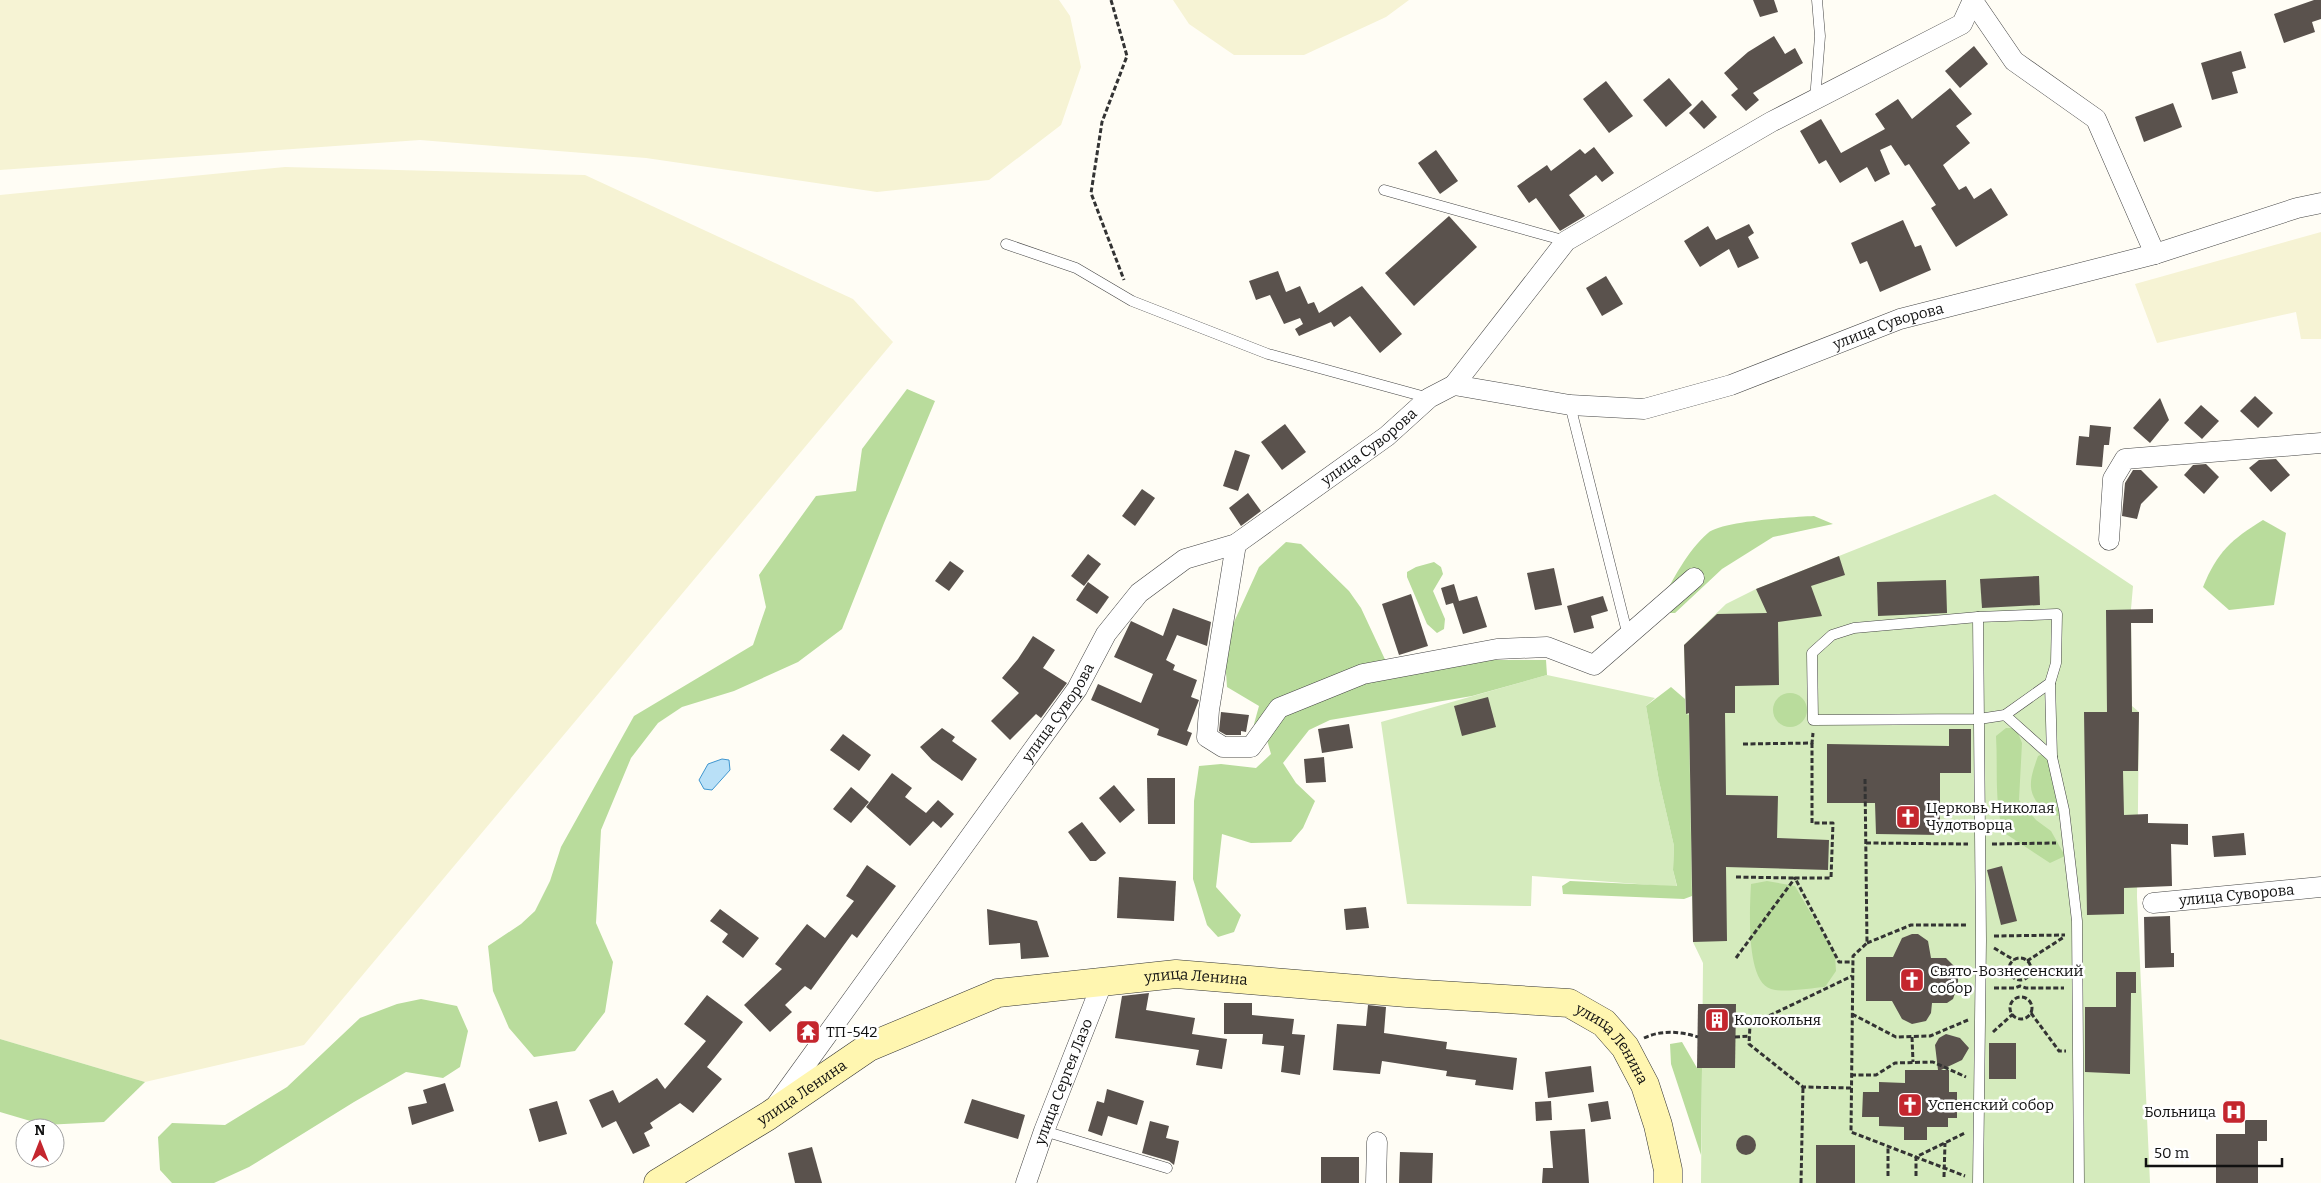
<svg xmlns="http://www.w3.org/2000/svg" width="2321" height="1183" font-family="Bitter,serif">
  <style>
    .farmland { fill: #f6f3d4 }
    .green { fill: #d5ebbd }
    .forest { fill: #b9dc9c }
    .water { fill: #b9e0f7; stroke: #3f96cf }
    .building { fill: #5a524d }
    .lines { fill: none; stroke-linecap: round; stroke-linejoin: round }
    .lane-casing { stroke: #444; stroke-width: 11 }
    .street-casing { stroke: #444; stroke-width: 21 }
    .secondary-casing { stroke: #333; stroke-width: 29 }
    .path { stroke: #333; stroke-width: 3; stroke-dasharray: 5 2.5; stroke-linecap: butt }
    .lane { stroke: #fff; stroke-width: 10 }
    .street { stroke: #fff; stroke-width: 20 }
    .secondary { stroke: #fff6b0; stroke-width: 28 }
    .labels { text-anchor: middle; stroke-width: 5; stroke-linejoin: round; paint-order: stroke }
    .street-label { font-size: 15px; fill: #111; stroke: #fff }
    .poi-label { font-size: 15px; fill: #111; stroke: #fff; text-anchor: start }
  </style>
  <rect width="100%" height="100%" fill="#fffdf5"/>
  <g class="farmland">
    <polygon points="0,0 1059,0 1070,16 1081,67 1061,125 989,180 877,192 646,158 420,140 0,170"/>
    <polygon points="1173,0 1409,0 1386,17 1304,55 1234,55 1189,24"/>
    <polygon points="285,167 585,175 853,299 893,342 304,1045 145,1082 0,1039 0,195"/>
    <polygon points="2321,232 2321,339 2301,339 2296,312 2157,343 2135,284"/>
  </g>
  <g class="green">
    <polygon points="1995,494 2133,586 2131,609 2132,706 2139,712 2137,897 2150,1183 1701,1183 1703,963 1693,942 1689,715 1686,714 1684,645 1726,604 1756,589"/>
    <polygon points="1547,675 1655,698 1646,706 1659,781 1674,846 1673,870 1677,887 1532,876 1531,906 1407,904 1381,722"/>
  </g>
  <g class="forest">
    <polygon points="907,389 935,401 884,523 842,629 798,662 734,691 682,707 658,723 631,758 601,830 596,923 613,962 605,1012 575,1051 534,1057 509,1028 493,991 488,946 521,924 535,911 550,881 561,847 634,716 753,645 766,607 759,575 816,496 856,491 862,449"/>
    <path d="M1814,516L1833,524L1773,537L1722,569L1675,613H1669L1660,603C1673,580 1687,551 1708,533C1721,521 1793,517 1814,516Z"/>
    <path d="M2263,520L2286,533L2274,605L2229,610L2203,587C2217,552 2232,539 2263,520Z"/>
    <polygon points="1286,542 1301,544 1349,591 1361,608 1389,668 1469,660 1546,660 1547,675 1472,696 1330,720 1309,730 1283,763 1296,783 1315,801 1303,828 1291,842 1251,843 1222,834 1216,887 1241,915 1234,932 1218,937 1207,925 1193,879 1194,801 1199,766 1221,764 1256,768 1271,754 1267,740 1254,724 1259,706 1227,687 1224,644 1259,567"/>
    <polygon points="1434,562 1441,567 1443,574 1433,591 1445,619 1444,629 1437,633 1427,624 1407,577 1407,572 1416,567"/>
    <polygon points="1671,687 1685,699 1686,714 1689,715 1692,896 1684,899 1563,894 1562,886 1570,881 1677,886 1673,870 1674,846 1659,781 1646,706"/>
    <circle cx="1790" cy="710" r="17"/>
    <path d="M2006,728H2016L2022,743L2019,800L2036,820L2051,831L2065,856L2050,863L2003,832C1994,800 1998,768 1996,736Z"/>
    <path d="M2045,753C2053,772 2060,795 2059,816C2045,814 2032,801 2031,787C2030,777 2035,765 2038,756Z"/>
    <path d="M1767,881L1795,886L1835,955L1836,971L1825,987C1811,988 1784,993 1771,989C1745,981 1750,906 1751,884Z"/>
    <polygon points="421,999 457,1006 468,1031 460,1067 443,1078 406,1072 354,1102 249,1167 214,1183 172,1183 160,1170 158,1137 172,1123 225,1125 287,1087 360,1018 397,1004"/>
    <polygon points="0,1039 145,1082 104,1122 44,1125 0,1112"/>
    <polygon points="1682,1042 1697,1068 1702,1068 1701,1155 1671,1064 1670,1044"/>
  </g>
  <polygon class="water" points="722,759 729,760 730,770 712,790 704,789 699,780 708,764"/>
  <g class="building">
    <polygon points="1753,0 1774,0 1778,12 1760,17"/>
    <polygon points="2314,0 2321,0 2321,19 2312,22 2315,32 2284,43 2274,14"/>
    <polygon points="1774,36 1785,54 1795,48 1803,63 1753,93 1759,100 1746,111 1731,95 1738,89 1724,73 1748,52"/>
    <polygon points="1974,46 1988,64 1960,88 1945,71"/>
    <polygon points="2241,51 2246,68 2232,72 2238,93 2212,100 2201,63"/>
    <polygon points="1669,78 1692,105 1666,127 1643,100"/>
    <polygon points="1606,81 1633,116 1609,133 1583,99"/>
    <polygon points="1950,88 1972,114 1956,126 1970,143 1943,165 1959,190 1966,186 1974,199 1991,188 2008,215 1956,247 1931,208 1936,205 1909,164 1905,166 1891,145 1880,150 1890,174 1875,182 1867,167 1840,183 1826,160 1819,164 1800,131 1821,119 1841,153 1885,129 1875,114 1898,99 1912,119"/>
    <polygon points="1702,100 1717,117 1704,129 1689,113"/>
    <polygon points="2173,103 2182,127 2144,142 2135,117"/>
    <polygon points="1594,147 1614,173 1602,182 1596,175 1569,195 1585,216 1560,231 1536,198 1529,203 1517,186 1547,165 1551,171 1580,149 1585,154"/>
    <polygon points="1436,150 1458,181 1440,194 1418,163"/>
    <polygon points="1449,216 1477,247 1414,306 1385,273"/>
    <polygon points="1903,220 1915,247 1921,245 1931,270 1880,292 1867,261 1860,264 1851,243"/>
    <polygon points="1749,224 1754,233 1748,237 1759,258 1738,268 1729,249 1700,267 1684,241 1708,226 1716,240"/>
    <polygon points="1278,271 1286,292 1300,286 1308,304 1314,302 1319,313 1362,286 1402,334 1380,353 1350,316 1334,327 1331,322 1299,336 1295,329 1303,324 1300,318 1284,324 1270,295 1256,300 1249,281"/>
    <polygon points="1606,276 1623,304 1602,316 1586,288"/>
    <polygon points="2255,396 2273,413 2258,428 2240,411"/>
    <polygon points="2160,398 2169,420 2150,443 2133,428"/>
    <polygon points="2201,405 2219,421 2202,439 2184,423"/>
    <polygon points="1285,424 1306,452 1282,470 1261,442"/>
    <polygon points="2090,425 2111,427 2109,445 2104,445 2102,467 2076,465 2079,436 2089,437"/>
    <polygon points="1235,450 1250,455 1238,491 1223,486"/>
    <polygon points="2276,459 2290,475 2271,492 2249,468 2259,460"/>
    <polygon points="2206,464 2219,477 2204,494 2184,475 2193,465"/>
    <polygon points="2133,470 2141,470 2158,487 2141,504 2137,519 2122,516 2125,483"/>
    <polygon points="1142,489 1155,498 1135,526 1122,516"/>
    <polygon points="1248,493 1261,511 1241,526 1229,508"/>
    <polygon points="1088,554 1101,564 1084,586 1071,576"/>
    <polygon points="1839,556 1845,575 1811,586 1822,616 1778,622 1779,685 1735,686 1735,713 1725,713 1726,795 1778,796 1777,838 1829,840 1828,870 1726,867 1727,941 1693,942 1689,713 1686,714 1684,645 1717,614 1767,613 1756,589"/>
    <polygon points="950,561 964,571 949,591 935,581"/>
    <polygon points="1554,568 1562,605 1535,610 1527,573"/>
    <polygon points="2039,576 2040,605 1982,608 1980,579"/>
    <polygon points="1946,580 1947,613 1878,616 1877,582"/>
    <polygon points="1088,582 1109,597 1097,614 1076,600"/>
    <polygon points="1454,584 1459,601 1477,596 1487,627 1463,634 1453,603 1446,605 1441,588"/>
    <polygon points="1411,594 1428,646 1399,655 1382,604"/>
    <polygon points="1603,596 1608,611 1591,616 1594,628 1574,633 1567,606"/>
    <polygon points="1173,608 1211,622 1207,646 1177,635 1166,660 1175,665 1173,670 1197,680 1191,697 1199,700 1187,731 1192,733 1187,746 1157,735 1159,729 1091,700 1098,684 1141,703 1153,674 1114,657 1131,621 1163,636"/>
    <polygon points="2153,609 2153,623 2131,623 2132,712 2139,712 2138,771 2123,771 2124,815 2148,814 2148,823 2188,824 2188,845 2171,844 2172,886 2124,888 2124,914 2087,915 2084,712 2107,712 2106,610"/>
    <polygon points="1033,636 1055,650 1043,668 1067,683 1041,718 1036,714 1010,740 991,721 1019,693 1002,678 1018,659"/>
    <polygon points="1488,697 1496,727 1462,736 1454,706"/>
    <polygon points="1221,712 1249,715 1246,732 1241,731 1241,735 1226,735 1219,731"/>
    <polygon points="1349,724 1353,748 1322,753 1318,729"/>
    <polygon points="942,728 955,737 952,741 977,759 962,781 932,760 920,747"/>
    <polygon points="1949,729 1971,729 1971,773 1940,773 1940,835 1876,834 1875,803 1827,803 1827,744 1949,746"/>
    <polygon points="843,734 871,755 859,771 830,750"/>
    <polygon points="1324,757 1326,782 1306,783 1304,759"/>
    <polygon points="892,773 912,788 905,797 926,813 938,800 954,814 941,828 933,821 910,846 866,807"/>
    <polygon points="1147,778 1175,778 1175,824 1148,824"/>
    <polygon points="1114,785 1135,810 1120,823 1099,798"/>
    <polygon points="851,787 869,802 851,823 833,809"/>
    <polygon points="1082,822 1106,853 1096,861 1090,861 1068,832"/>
    <polygon points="2244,833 2246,855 2214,857 2212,836"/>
    <polygon points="867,865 896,886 857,938 852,934 811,990 805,986 785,1005 792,1012 770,1032 744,1005 782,969 775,964 807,924 825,938 854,901 846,896"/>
    <polygon points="2002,866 2017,921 2001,925 1987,870"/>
    <polygon points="1119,877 1176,881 1174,921 1117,918"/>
    <polygon points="1366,907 1369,928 1346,930 1344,909"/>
    <polygon points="720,909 759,938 743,958 722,942 728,934 710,921"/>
    <polygon points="987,909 1037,921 1049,957 1021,959 1020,943 989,945"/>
    <polygon points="2170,916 2171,953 2174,953 2174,967 2145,968 2144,917"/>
    <polygon points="1912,934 1918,934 1928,941 1931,958 1946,958 1956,968 1958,975 1958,985 1953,999 1947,1003 1932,1003 1931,1013 1926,1021 1912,1024 1902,1019 1892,1001 1866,1001 1866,957 1893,957 1902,938"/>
    <polygon points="2116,972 2136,972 2136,993 2131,993 2130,1074 2085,1072 2085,1007 2116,1007"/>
    <polygon points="1149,993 1146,1010 1195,1018 1192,1034 1227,1039 1222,1069 1196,1065 1199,1050 1115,1038 1122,996"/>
    <polygon points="707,995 743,1022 707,1067 722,1079 693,1113 680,1103 650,1123 653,1128 644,1133 650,1146 633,1154 616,1121 602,1128 589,1100 613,1090 619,1103 657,1078 665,1089 706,1041 684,1024"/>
    <polygon points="1224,1003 1252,1003 1252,1015 1294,1019 1292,1034 1305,1035 1300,1075 1281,1072 1284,1046 1262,1044 1263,1034 1224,1034"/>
    <polygon points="1698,1004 1736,1004 1735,1068 1697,1068"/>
    <polygon points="1368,1005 1386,1007 1384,1033 1447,1042 1446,1049 1517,1058 1513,1090 1475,1085 1476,1080 1446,1076 1447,1071 1382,1061 1380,1074 1333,1070 1337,1024 1366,1026"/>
    <polygon points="1946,1034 1960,1038 1969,1048 1962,1060 1941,1070 1949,1070 1949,1092 1957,1092 1957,1118 1948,1118 1948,1127 1927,1127 1927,1140 1904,1140 1904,1127 1879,1126 1879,1117 1862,1117 1863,1092 1879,1092 1879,1082 1905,1083 1905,1070 1938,1070 1935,1045 1939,1038"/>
    <rect x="1989" y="1043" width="27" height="36"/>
    <polygon points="1591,1066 1594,1092 1548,1098 1545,1072"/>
    <polygon points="445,1083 454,1111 412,1125 408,1107 427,1103 423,1090"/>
    <polygon points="1107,1089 1144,1101 1137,1125 1108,1116 1102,1136 1088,1131 1097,1101 1104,1103"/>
    <polygon points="972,1099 1025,1115 1018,1139 964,1123"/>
    <polygon points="557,1101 567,1134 539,1142 529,1109"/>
    <polygon points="1551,1101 1552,1120 1536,1121 1535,1102"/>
    <polygon points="1608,1101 1611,1119 1591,1122 1588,1104"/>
    <polygon points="2245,1120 2267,1120 2267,1141 2258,1141 2258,1183 2216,1183 2216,1134 2245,1134"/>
    <polygon points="1150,1121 1169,1126 1166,1138 1179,1141 1174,1165 1169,1161 1142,1153"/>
    <polygon points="1585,1129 1589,1183 1542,1183 1543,1168 1553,1168 1550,1131"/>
    <circle cx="1746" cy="1145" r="10"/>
    <rect x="1816" y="1145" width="39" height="38"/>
    <polygon points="812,1147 822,1183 795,1183 788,1153"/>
    <polygon points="1400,1152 1433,1153 1432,1183 1399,1183"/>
    <rect x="1321" y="1157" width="38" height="26"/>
  </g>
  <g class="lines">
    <defs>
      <g id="lane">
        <polyline points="1815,100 1820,36 1817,0"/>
        <polyline points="1384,190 1566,241"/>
        <polyline points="1006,244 1076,268 1132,301 1268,354 1429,398"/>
        <polyline points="1570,405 1628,636"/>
        <polygon points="2057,614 2056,663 2050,683 2005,715 1979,719 1813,720 1812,653 1832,635 1854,628 1978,617"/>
        <polyline points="2050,683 2052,757"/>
        <polyline points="2005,715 2052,757 2064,810 2077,921 2079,1183"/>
        <polyline points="1044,1131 1167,1168"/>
        <polyline points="1978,1183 1981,940 1978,617"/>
      </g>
      <g id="street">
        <polyline points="1973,1 2014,61 2096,119 2155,254"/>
        <polyline points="1454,385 1566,241 1771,122 1962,24 1973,0"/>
        <polyline points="2109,540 2113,479 2125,459 2321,443"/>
        <polyline points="1236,544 1209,710 1207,737 1223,747 1251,747 1279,708 1363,674 1497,649 1547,647 1594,665 1694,578"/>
        <path id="s1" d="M2153,903L2321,887"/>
        <path id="s2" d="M777,1104L1077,689L1106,634L1139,593L1185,559L1236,544L1387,436L1429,398L1454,385L1570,405L1644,409L1731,385L1900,319L2155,254L2297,208L2321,203"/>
        <path id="s3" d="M1026,1183L1044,1131L1103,981"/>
        <polyline points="1376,1183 1377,1142"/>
      </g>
      <g id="secondary">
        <path id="s4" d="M658,1183L768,1116L869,1047L998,993L1176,974L1407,993L1569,1003L1604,1023L1625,1047L1645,1085L1658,1125L1668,1170V1183"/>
      </g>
    </defs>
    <use href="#lane" class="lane-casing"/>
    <use href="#street" class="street-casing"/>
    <use href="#secondary" class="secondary-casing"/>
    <g class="path">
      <polyline points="1111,0 1127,56 1102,122 1091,193 1124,280"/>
      <polyline points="1812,743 1812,823 1833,823 1831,878 1795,878 1839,962 1852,962"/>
      <polyline points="1743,744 1812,743 1813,733"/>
      <polyline points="1865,779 1867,943 1853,956 1851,1132 1965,1176"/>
      <polyline points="1866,843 1968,844"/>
      <polyline points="1992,844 2056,843"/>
      <polyline points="1736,877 1795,878"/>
      <polyline points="1994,936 2065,935"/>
      <polyline points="1867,943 1911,925 1968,925"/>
      <polyline points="1994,948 2014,960"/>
      <polyline points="1736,958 1795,878"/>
      <circle cx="2020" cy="969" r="11"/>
      <polyline points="2027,961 2064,937"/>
      <polyline points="1994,988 2015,988 2020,986 2026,988 2064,988"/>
      <circle cx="2021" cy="1008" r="11"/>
      <polyline points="2031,1013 2059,1051 2066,1051"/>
      <polyline points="1852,1014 1896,1037 1930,1036 1968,1020"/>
      <polyline points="1993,1032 2013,1014"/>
      <polyline points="1735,1037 1750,1036"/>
      <polyline points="1912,1037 1913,1062"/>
      <path d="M1644,1038C1661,1030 1680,1031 1698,1037"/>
      <polyline points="1851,1075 1876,1075 1895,1063 1933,1062 1966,1077"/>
      <polyline points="1851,1088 1803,1087 1749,1044 1750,1025 1852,976"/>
      <polyline points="1888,1176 1888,1147"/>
      <polyline points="1916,1176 1916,1157 1965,1133"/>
      <polyline points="1944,1177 1945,1143"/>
      <polyline points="1801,1183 1803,1087"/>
    </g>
    <use href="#lane" class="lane"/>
    <use href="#street" class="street"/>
    <use href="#secondary" class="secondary"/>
  </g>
  <defs>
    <symbol id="church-square" viewBox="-11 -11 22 22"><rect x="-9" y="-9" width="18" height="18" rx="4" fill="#c4262e" stroke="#fff"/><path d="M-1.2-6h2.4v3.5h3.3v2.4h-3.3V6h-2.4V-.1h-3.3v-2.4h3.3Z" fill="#fff"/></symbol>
    <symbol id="building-square" viewBox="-11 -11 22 22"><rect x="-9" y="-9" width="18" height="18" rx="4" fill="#c4262e" stroke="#fff"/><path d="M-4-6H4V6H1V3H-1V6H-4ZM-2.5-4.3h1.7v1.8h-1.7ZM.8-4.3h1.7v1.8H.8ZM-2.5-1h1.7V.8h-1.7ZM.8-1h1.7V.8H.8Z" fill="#fff"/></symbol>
    <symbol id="temple-square" viewBox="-11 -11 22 22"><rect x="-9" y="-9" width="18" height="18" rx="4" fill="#c4262e" stroke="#fff"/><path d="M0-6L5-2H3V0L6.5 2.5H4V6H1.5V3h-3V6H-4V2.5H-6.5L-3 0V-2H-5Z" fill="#fff"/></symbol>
    <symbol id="hospital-square" viewBox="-11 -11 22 22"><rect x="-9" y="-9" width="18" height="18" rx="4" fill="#c4262e" stroke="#fff"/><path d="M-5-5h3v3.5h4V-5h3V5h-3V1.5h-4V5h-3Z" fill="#fff"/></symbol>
  </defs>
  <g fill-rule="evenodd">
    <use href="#church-square" x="1894" y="803" width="28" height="28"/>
    <use href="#church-square" x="1898" y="966" width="28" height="28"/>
    <use href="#building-square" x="1703" y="1006" width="28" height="28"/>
    <use href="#temple-square" x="794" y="1018" width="28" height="28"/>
    <use href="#church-square" x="1896" y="1091" width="28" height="28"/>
    <use href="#hospital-square" x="2220" y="1098" width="28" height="28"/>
  </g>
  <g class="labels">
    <g class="street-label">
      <text dy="5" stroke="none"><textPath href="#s2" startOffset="1458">улица Суворова</textPath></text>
      <text dy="5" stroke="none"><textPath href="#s2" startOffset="902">улица Суворова</textPath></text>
      <text dy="5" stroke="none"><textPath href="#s2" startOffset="482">улица Суворова</textPath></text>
      <text dy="5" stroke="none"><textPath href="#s1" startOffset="84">улица Суворова</textPath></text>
      <text dy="5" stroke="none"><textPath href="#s4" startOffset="590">улица Ленина</textPath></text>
      <text dy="5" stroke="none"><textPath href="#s4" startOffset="1025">улица Ленина</textPath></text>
      <text dy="5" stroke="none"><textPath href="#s3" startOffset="108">улица Сергея Лазо</textPath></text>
      <text dy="5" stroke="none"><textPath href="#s4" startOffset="170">улица Ленина</textPath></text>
    </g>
    <g class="poi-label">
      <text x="1926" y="813">Церковь Николая<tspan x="1926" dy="17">Чудотворца</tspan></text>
      <text x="1930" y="976">Свято-Вознесенский<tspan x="1930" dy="17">собор</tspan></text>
      <text x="1734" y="1025">Колокольня</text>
      <text x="826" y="1037">ТП-542</text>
      <text x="1928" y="1110">Успенский собор</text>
      <text x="2216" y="1117" text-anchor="end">Больница</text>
    </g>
  </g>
  <g transform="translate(40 1143)"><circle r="24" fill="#ffffff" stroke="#a0a0a0"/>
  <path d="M0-4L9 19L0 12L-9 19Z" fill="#c4262e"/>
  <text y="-8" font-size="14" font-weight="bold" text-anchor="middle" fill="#111111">N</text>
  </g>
  <path d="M2146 1158v8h136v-8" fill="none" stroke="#111111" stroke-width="2.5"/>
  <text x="2154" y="1158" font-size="15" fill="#111111" stroke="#ffffff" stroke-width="4" paint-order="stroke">50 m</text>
</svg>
